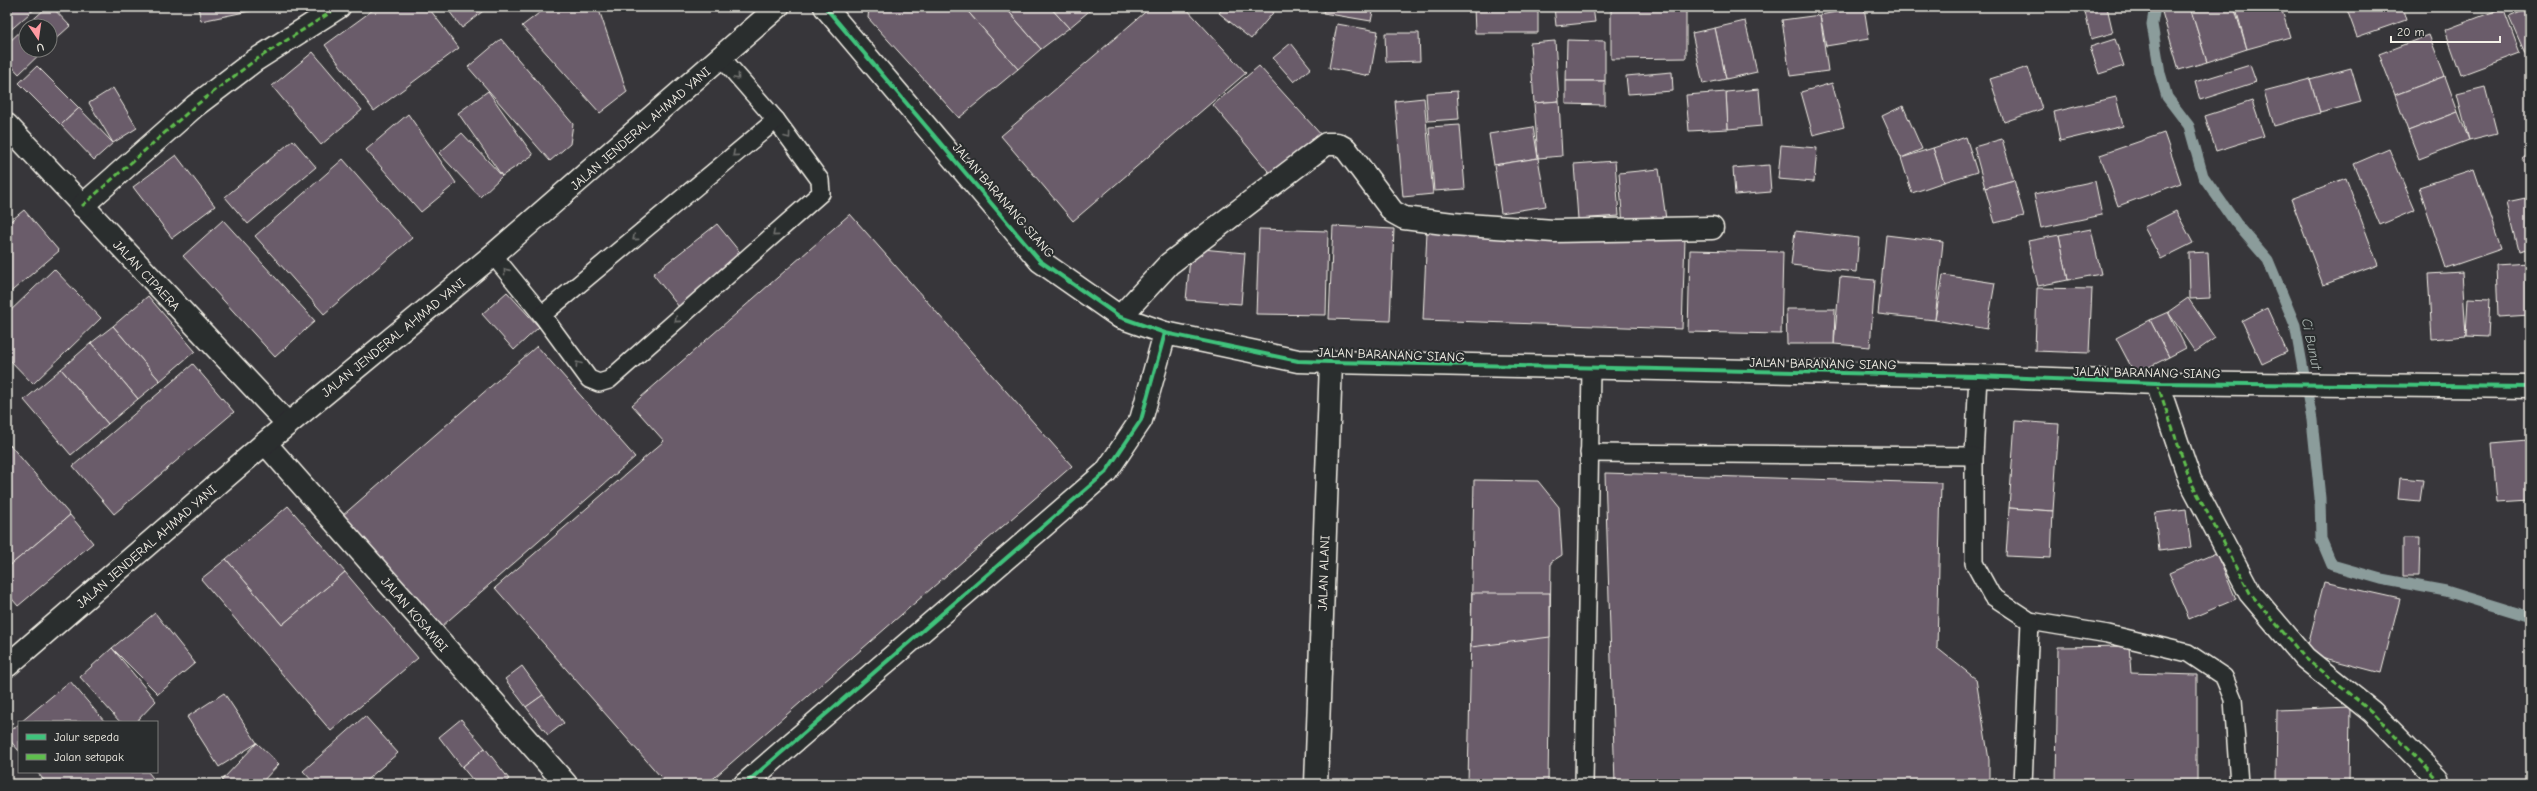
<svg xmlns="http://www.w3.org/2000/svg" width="2537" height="791" font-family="'Comic Neue',sans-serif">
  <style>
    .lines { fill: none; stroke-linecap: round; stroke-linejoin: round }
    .stream { stroke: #8b9c9b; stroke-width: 11 }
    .building { fill: #6a5c6a; stroke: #f4f1e8 }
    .lane-casing { stroke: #f4f1e8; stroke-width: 20 }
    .street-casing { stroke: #f4f1e8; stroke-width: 25 }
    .primary-casing { stroke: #f4f1e8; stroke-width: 25 }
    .lane { stroke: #2a2d2e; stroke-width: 17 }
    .street { stroke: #2a2d2e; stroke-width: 22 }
    .primary { stroke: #2a2d2e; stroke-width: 22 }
    .quiet { stroke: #5fbe4e; stroke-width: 3; stroke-dasharray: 6 3; stroke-linecap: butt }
    .cycleway-casing { stroke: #2a2d2e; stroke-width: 6 }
    .cycleway { stroke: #40c37c; stroke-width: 4 }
    .oneway { stroke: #71726f }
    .labels { text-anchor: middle; stroke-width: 4; stroke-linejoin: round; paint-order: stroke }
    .street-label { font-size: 13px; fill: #f4f1e8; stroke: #2a2d2e }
    .water-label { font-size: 14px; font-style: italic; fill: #aeb8b4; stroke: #2a2d2e }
  </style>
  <rect width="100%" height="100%" fill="#37363a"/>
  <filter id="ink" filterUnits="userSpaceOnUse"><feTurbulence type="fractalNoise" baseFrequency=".025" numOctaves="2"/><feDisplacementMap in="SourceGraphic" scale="8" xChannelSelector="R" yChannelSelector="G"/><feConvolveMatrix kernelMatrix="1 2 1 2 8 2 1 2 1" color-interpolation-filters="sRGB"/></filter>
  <g filter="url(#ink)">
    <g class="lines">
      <polyline class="stream" points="2155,7 2152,24 2160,73 2167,97 2189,126 2203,176 2236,223 2268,260 2295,325 2312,420 2320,498 2321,539 2332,565 2381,579 2446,591 2530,617"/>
    </g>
    <g class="building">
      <polygon points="7,7 37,7 7,33"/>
      <polygon points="47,7 52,7 70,26 50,44 50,26 26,26"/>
      <polygon points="198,7 269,7 201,21"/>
      <polygon points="377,7 428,7 459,48 374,111 325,45"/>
      <polygon points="446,7 488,7 462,28"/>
      <polygon points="547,7 598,7 627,92 600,113 522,26"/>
      <polygon points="869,7 964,7 1018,69 959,118 868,18"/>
      <polygon points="964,7 1005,7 1041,49 1018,69"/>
      <polygon points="1005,7 1050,7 1069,28 1041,49"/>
      <polygon points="1050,7 1094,7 1069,28"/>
      <polygon points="1151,7 1185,7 1246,73 1073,221 1001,136"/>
      <polygon points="1224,7 1275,7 1277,8 1251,39 1219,13"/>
      <polygon points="1324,7 1374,7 1371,21 1323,13"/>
      <polygon points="1449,7 1472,7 1450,11"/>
      <polygon points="1474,7 1538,7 1538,33 1475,33"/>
      <polygon points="1554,7 1593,7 1595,22 1556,26"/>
      <polygon points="1611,7 1686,7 1686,58 1611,59"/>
      <polygon points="1864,7 1869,39 1826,46 1820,15"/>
      <polygon points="2084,7 2107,7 2113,33 2091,39"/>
      <polygon points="2179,7 2190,7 2207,62 2179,70 2162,12"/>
      <polygon points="2190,7 2234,7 2247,49 2207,62"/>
      <polygon points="2245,7 2281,7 2290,37 2247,49 2236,9"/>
      <polygon points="2346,7 2402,7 2406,20 2357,37"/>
      <polygon points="2503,8 2520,53 2461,75 2445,30"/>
      <polygon points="2530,8 2530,59 2528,60 2509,17"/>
      <polygon points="1820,15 1828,71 1790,76 1782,20"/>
      <polygon points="1745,21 1757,72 1726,79 1715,28"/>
      <polygon points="1337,24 1378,31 1370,76 1329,68"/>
      <polygon points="26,26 26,50 44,50 19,74 7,61 7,44"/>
      <polygon points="1715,28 1726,79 1703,84 1692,33"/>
      <polygon points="1385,33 1419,33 1420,61 1386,62"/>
      <polygon points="2429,35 2445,76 2395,95 2379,54"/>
      <polygon points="501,39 573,124 570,144 550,161 468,67"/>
      <polygon points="2115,39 2124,66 2099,74 2090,47"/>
      <polygon points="1567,40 1605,41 1605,81 1566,81"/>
      <polygon points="1555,41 1559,101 1534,103 1530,43"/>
      <polygon points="1291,43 1311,68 1294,82 1273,58"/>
      <polygon points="313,52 362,110 321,145 272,86"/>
      <polygon points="2250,65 2256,82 2200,100 2195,82"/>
      <polygon points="37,66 79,108 61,125 19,83"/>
      <polygon points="1259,66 1323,137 1273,177 1213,105"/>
      <polygon points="2028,67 2042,109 2004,122 1990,79"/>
      <polygon points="2351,68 2361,102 2320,113 2310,79"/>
      <polygon points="1672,72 1673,91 1628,94 1626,76"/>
      <polygon points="2445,76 2458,112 2408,131 2395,95"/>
      <polygon points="2310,79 2320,113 2274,126 2264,91"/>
      <polygon points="1566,81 1605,81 1605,105 1566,104"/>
      <polygon points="1832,83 1844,127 1813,135 1801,92"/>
      <polygon points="2485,87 2497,133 2469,140 2457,94"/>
      <polygon points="113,88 137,128 113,143 89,103"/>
      <polygon points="1759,89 1762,126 1728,129 1726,92"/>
      <polygon points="488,91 533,155 502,176 458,113"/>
      <polygon points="1457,91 1459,119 1428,121 1426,93"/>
      <polygon points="1726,92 1728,129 1689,131 1686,95"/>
      <polygon points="2116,97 2123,126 2060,141 2054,112"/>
      <polygon points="1424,98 1433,194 1403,197 1395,101"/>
      <polygon points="1559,101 1562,156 1538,158 1534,103"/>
      <polygon points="2252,101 2264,136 2216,151 2205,116"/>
      <polygon points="1903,106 1922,149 1901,158 1882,116"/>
      <polygon points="79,108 113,143 94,160 61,125"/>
      <polygon points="2458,112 2469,140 2419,159 2408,131"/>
      <polygon points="408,114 456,183 421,212 366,150"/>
      <polygon points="1460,125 1465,189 1434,191 1429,127"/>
      <polygon points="1533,127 1538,158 1494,165 1489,134"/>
      <polygon points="462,133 502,176 480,197 439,153"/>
      <polygon points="2164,133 2181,183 2118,206 2100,155"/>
      <polygon points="1966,137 1977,172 1944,182 1933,148"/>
      <polygon points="2002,139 2014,180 1985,188 1974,147"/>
      <polygon points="293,140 316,167 248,224 225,197"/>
      <polygon points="1781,145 1817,148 1814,182 1778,179"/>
      <polygon points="1933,148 1944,182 1912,193 1901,158"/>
      <polygon points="2389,149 2415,210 2380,225 2354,164"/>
      <polygon points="2530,153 2530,170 2522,159"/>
      <polygon points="176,155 215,206 172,238 133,187"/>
      <polygon points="1538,158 1546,206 1501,213 1494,165"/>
      <polygon points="343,159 412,238 324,314 255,236"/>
      <polygon points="1615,161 1619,216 1578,219 1574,164"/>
      <polygon points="1769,165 1771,192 1735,195 1733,168"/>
      <polygon points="1659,169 1666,219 1623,226 1619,173"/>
      <polygon points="2474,169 2501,249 2446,268 2419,187"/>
      <polygon points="2346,178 2378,265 2323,285 2291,199"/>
      <polygon points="2014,180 2024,216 1995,223 1985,188"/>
      <polygon points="2095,181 2102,215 2041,228 2034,194"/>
      <polygon points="2530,197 2530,248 2519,251 2507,202"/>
      <polygon points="24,210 59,251 7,295 7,224"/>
      <polygon points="2176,211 2193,243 2161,259 2144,227"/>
      <polygon points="850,214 1072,466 707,784 667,784 495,588 664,441 632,405"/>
      <polygon points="223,220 315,321 275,357 183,256"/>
      <polygon points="717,224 743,256 679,307 653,274"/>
      <polygon points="1333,226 1394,229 1390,321 1329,319"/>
      <polygon points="1259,229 1328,231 1326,315 1256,314"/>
      <polygon points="2091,229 2101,274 2068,280 2059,235"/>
      <polygon points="1427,231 1685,239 1682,329 1423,320"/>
      <polygon points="1795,231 1859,238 1856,272 1791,265"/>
      <polygon points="1886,235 1943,242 1935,320 1878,314"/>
      <polygon points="2059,235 2068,280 2038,286 2028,241"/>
      <polygon points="1191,248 1245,253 1241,304 1186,300"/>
      <polygon points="1690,250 1783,252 1781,334 1688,332"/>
      <polygon points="2208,252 2210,298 2190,299 2189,253"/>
      <polygon points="2529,263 2530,315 2498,317 2496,265"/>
      <polygon points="54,269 101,318 33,384 7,357 7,314"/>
      <polygon points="2462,272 2466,336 2432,339 2428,274"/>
      <polygon points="1943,275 1995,283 1987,329 1935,320"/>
      <polygon points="1840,277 1875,280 1870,347 1834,344"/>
      <polygon points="2037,288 2092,289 2089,353 2035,351"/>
      <polygon points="507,292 539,327 514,350 482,314"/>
      <polygon points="148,296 195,351 160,381 113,326"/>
      <polygon points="2188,298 2215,338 2195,352 2168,312"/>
      <polygon points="2468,298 2490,299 2488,337 2466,336"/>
      <polygon points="2267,308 2287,352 2262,364 2242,321"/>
      <polygon points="1786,309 1835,309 1834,344 1787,344"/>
      <polygon points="2168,312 2186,348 2169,357 2150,320"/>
      <polygon points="2150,320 2169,357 2135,374 2116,338"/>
      <polygon points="113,326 160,381 138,399 91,343"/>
      <polygon points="91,343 138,399 108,424 61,369"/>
      <polygon points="537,346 635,457 441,627 342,516"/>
      <polygon points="193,364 234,412 114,514 73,466"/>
      <polygon points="61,369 108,424 71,455 24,400"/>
      <polygon points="2015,421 2059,424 2053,511 2009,508"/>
      <polygon points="2527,440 2530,500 2497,502 2492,443"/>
      <polygon points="10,445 70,515 7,568 7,448"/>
      <polygon points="1605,473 1941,483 1937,648 1976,679 1989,760 1989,784 1615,784"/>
      <polygon points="2400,478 2423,480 2420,501 2398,499"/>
      <polygon points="1474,480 1538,481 1559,507 1562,555 1551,562 1548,784 1468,784"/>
      <polygon points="288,506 345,572 282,625 226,559"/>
      <polygon points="2009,508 2053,511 2051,558 2006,556"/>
      <polygon points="2186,509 2191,547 2159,551 2155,513"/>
      <polygon points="70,515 93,543 18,606 7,593 7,568"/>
      <polygon points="2403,538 2420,538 2419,576 2403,576"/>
      <polygon points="2216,553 2236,599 2189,619 2169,573"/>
      <polygon points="226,559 282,625 345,572 418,658 331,731 201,579"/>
      <polygon points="2324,582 2400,599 2381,673 2306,653"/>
      <polygon points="1472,593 1550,593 1550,637 1471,647"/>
      <polygon points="155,613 195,663 158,694 112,648"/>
      <polygon points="2129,646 2131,673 2197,675 2197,784 2056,784 2058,647"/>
      <polygon points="112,648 156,701 136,722 120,722 80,677"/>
      <polygon points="522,666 543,695 526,707 505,679"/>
      <polygon points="70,681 105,722 21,722"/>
      <polygon points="224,693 257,743 219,767 187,717"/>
      <polygon points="543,695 564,723 548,735 526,707"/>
      <polygon points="2350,707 2349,784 2276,784 2277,710"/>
      <polygon points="365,716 398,753 362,784 315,784 303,771"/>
      <polygon points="461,719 485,748 462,767 439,737"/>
      <polygon points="19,724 19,751 7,737 7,734"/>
      <polygon points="257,743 279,764 260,784 226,784 222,780"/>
      <polygon points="485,748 509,779 503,784 476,784 462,767"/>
      <polygon points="37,772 148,772 158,784 47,784"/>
      <polygon points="277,778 281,784 268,784"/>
    </g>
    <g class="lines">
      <defs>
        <g id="lane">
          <polyline points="493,255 542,315 589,379 599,383 609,380 821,193 820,180 776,120 721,57"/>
          <polyline points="542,315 776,120"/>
          <polyline points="1978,376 1974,456 1974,563 1992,596 2030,621 2108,634 2188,653 2224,677 2233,699 2239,784"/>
          <polyline points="1589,453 1974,456"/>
          <polyline points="1584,784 1591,369"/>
          <polyline points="2023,784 2030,621"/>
        </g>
        <g id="street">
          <polyline points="825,7 1040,261 1120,317 1165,333 1298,361 1331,362 1978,376 2157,383 2530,387"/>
          <polyline points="7,125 288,424"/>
          <polyline points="82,206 195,106 254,61 339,7"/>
          <polyline points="1120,317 1169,264 1326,144 1337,144 1346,149 1393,212 1404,218 1453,224 1554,231 1712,228"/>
          <polyline points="2157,383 2190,480 2250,593 2305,658 2372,712 2437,778 2438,784"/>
          <polyline points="265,443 566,784"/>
          <polyline points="745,784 1106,472 1141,420 1165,333"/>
          <polyline points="1316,784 1331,362"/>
        </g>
        <polyline id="primary" points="7,666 265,443 493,255 778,7"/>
      </defs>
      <use href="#lane" class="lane-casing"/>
      <use href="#street" class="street-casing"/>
      <use href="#primary" class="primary-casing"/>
      <use href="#lane" class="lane"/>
      <use href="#street" class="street"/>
      <use href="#primary" class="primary"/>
      <g class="quiet">
        <polyline points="82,206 195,106 254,61 339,7"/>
        <polyline points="2157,383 2190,480 2250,593 2305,658 2372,712 2437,778 2438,784"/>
      </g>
      <defs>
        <g id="cycleway">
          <polyline points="825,7 1040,261 1120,317 1165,333 1298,361 1331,362 1978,376 2157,383 2530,387"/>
          <polyline points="745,784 1106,472 1141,420 1165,333"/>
        </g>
      </defs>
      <use href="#cycleway" class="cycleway-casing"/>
      <use href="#cycleway" class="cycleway"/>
    </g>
    <defs><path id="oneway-chevron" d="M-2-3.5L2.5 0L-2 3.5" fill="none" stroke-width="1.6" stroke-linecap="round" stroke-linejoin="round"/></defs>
    <g class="oneway">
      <use href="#oneway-chevron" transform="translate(737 77) rotate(50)"/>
      <use href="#oneway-chevron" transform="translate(788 136) rotate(53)"/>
      <use href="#oneway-chevron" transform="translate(735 154) rotate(140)"/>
      <use href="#oneway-chevron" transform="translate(775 234) rotate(139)"/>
      <use href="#oneway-chevron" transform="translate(635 238) rotate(140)"/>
      <use href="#oneway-chevron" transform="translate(506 271) rotate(-129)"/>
      <use href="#oneway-chevron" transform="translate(677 320) rotate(139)"/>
      <use href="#oneway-chevron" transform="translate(578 364) rotate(-126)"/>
    </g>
  </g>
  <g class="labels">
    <g class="street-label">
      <text transform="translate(640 128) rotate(-41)" y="5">JALAN JENDERAL AHMAD YANI</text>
      <text transform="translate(1004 200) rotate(49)" y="5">JALAN BARANANG SIANG</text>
      <text transform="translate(147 275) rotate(47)" y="5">JALAN CIPAERA</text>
      <text transform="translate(393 337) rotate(-39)" y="5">JALAN JENDERAL AHMAD YANI</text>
      <text transform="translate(1391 354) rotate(2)" y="5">JALAN BARANANG SIANG</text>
      <text transform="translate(1823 363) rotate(1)" y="5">JALAN BARANANG SIANG</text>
      <text transform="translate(2147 372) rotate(1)" y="5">JALAN BARANANG SIANG</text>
      <text transform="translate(146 546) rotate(-41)" y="5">JALAN JENDERAL AHMAD YANI</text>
      <text transform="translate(1323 573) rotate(-88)" y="5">JALAN ALANI</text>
      <text transform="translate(415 614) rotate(49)" y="5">JALAN KOSAMBI</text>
    </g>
    <g class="water-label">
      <text transform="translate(2312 344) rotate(78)" y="5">Ci Bunut</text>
    </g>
  </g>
  <rect width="2537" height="791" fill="none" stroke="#2a2d2e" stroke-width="24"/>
  <rect x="12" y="12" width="2513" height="767" fill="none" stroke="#f4f1e8" stroke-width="1.5" filter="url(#ink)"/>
  <rect x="18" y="721" width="140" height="52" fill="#2a2d2e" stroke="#7b7b78"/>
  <rect x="26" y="734" width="20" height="6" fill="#40c37c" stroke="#7b7b78"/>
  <text x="54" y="741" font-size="12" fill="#f4f1e8">Jalur sepeda</text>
  <rect x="26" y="754" width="20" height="6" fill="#5fbe4e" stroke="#7b7b78"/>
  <text x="54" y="761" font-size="12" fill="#f4f1e8">Jalan setapak</text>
  <g transform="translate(38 38) rotate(167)"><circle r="19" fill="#2a2d2e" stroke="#7b7b78"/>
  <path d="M0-3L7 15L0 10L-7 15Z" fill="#ff9aa2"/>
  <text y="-6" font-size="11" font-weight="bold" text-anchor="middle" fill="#f4f1e8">U</text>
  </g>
  <path d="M2391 36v6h109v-6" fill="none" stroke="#f4f1e8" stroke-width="2"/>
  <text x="2397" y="36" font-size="12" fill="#f4f1e8" stroke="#2a2d2e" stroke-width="3" paint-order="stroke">20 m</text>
</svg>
